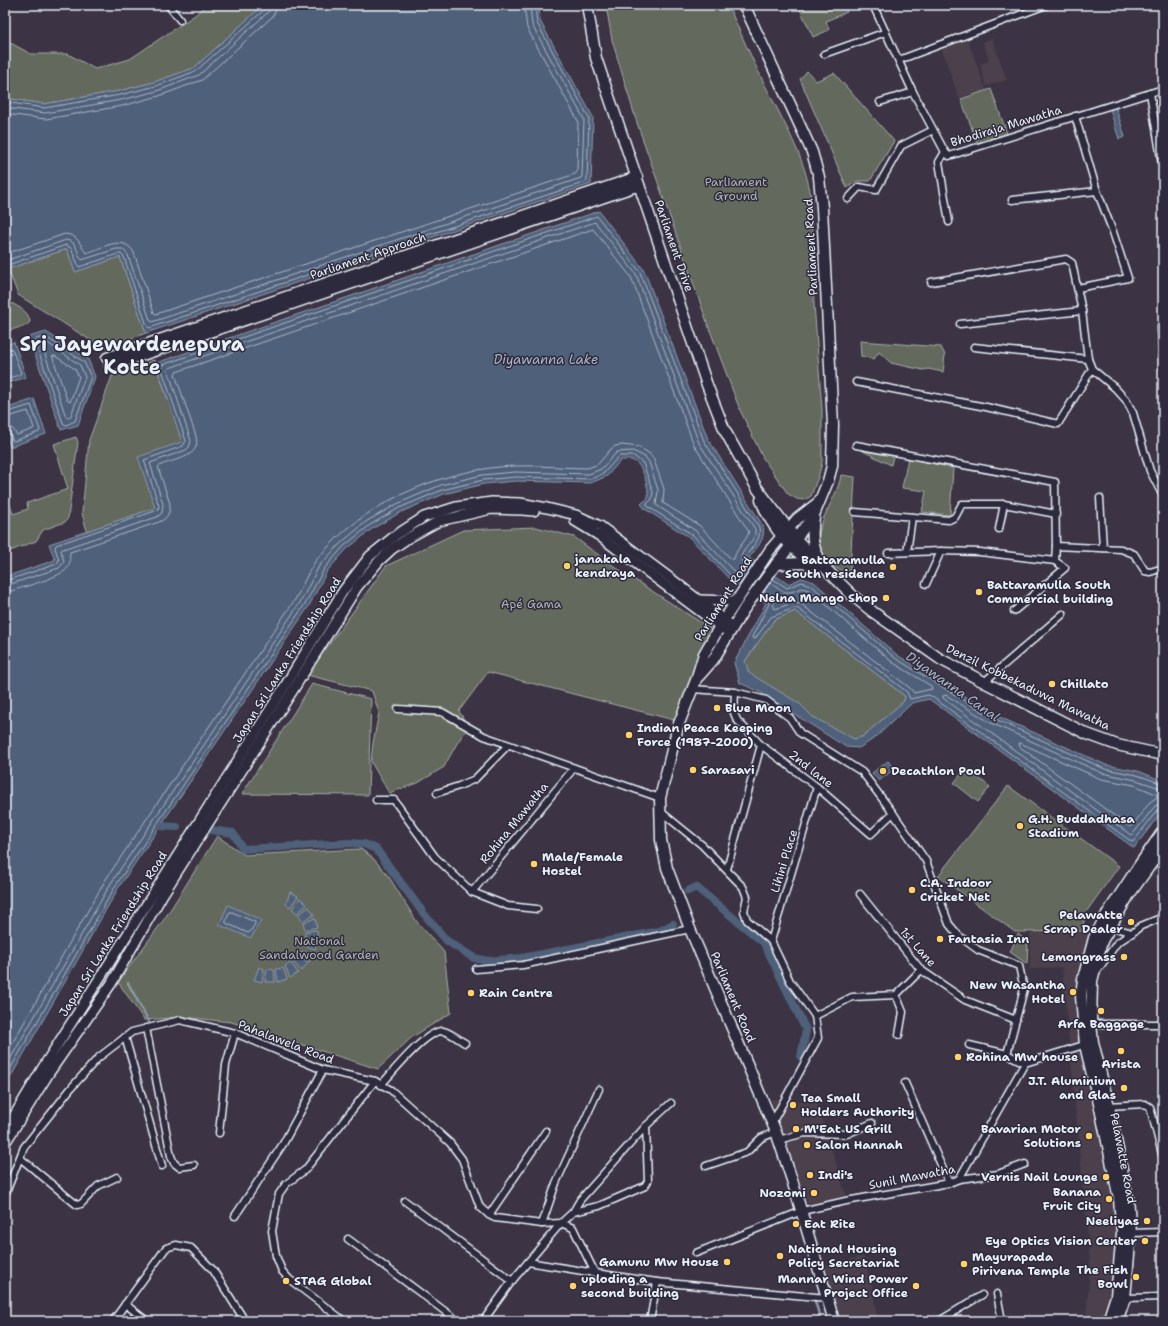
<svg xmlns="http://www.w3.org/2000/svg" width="1168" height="1326" font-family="'Shantell Sans',sans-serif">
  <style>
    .built { fill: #4c404c }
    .green { fill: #64695b; stroke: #a6adaa }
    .water { fill: #50607a; stroke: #8d9aac; fill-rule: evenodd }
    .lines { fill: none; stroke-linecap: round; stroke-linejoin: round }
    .shore { stroke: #abb7c6; stroke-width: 1 }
    .stream { stroke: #8d9aac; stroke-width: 2.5 }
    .canal { stroke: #50607a; stroke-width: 8 }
    .minor-casing { stroke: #e8f1f8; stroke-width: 9 }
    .secondary-casing { stroke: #e8f1f8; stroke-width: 12 }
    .primary-casing { stroke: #e8f1f8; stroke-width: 13 }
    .minor { stroke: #2f2a3d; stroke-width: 6 }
    .secondary { stroke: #2f2a3d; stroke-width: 9 }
    .primary { stroke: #2f2a3d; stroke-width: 10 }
    .poi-dot { fill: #ffd166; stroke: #2f2a3d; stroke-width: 1.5 }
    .labels { text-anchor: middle; stroke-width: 3; stroke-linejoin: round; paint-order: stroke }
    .street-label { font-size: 12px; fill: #e8f1f8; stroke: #2f2a3d }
    .park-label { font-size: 12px; fill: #adb4b1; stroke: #2f2a3d }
    .poi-label { font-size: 12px; font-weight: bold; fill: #e8f1f8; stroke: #2f2a3d; text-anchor: start }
    .water-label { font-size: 13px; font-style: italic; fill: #abb7c6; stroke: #2f2a3d }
    .town-label { font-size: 20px; font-weight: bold; fill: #e8f1f8; stroke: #2f2a3d }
  </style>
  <rect width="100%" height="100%" fill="#3c3444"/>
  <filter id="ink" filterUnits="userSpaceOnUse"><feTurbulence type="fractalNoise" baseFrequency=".025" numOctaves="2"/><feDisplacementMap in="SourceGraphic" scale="8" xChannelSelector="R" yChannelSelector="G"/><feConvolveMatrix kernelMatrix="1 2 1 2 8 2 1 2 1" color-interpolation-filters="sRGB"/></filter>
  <g filter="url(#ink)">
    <g class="built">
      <polygon points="966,35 986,90 959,98 941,47"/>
      <polygon points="992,38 1007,80 986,86 980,64 989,61 983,42"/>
      <polygon points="1082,931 1090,935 1081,979 1117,1199 1119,1233 1114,1295 1106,1321 1084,1321 1087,1310 1090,1260 1062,967 1030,969 1030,932"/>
      <polygon points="771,1099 817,1102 847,1198 809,1207"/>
      <polygon points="863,1256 872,1286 878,1321 837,1321 820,1267"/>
    </g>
    <g class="green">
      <polygon points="206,5 263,5 194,68 154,82 119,91 44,104 5,98 5,40 31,54 68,54 95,69 130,59 195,15"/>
      <path d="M606,5H728C740,32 752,59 765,85C783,121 805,157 811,197L814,304L822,409V463L818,477L811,496L808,498L803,500L797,499L788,494L763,458L740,410L708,325L636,120L612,40Z"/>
      <polygon points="798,5 854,5 847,8 847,12 826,21 829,30 813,37"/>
      <polygon points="807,71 816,81 834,73 894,141 870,181 857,181 847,188 800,79"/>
      <polygon points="991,89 1008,136 978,145 961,99"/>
      <polygon points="67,249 75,272 120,257 146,333 103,348 18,295 8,269"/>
      <path d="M7,301C15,305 30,311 30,322L27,325L5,332V302Z"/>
      <polygon points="860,341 941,347 945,355 943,372 928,369 923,370 891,363 879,352 874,359 861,356"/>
      <polygon points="154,360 183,442 155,508 87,531 82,513 89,440 112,376"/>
      <polygon points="76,437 78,442 68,518 65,522 43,530 36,541 5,553 5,489 13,514 28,509 27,503 68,489 54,444"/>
      <polygon points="863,451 893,456 891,465"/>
      <polygon points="908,458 953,468 950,515 922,512 926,491 902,488"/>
      <path d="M841,475L855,477L850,571C838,571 834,568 826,559C804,533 838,501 841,475Z"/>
      <polygon points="536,527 574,537 618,569 714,631 674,720 488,672 459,711 468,727 456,745 444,767 418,783 389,793 371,762 373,743 379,713 372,691 307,675 386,566 463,530"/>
      <polygon points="795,611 905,696 904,701 862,737 853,739 813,717 800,704 748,673 745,661 774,620"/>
      <polygon points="312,684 371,699 368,795 242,794"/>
      <polygon points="966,768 990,787 978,802 954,783"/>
      <polygon points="1008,786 1119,866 1086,912 1082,931 1015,932 938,876"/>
      <polygon points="217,836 245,855 361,849 373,858 389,877 417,922 444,952 451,1013 412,1037 378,1069 231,1022 183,1017 144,1020 118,982 165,918"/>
      <polygon points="1018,934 1028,942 1027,964 1010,952"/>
    </g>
    <g class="water">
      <polygon points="263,5 539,5 540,21 593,117 591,184 146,333 120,257 75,272 67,249 5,270 5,98 44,104 119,91 154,82 194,68"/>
      <polygon points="1116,108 1125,137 1119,139 1110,109"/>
      <path d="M599,211L644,270L708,439L763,526C766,540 757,547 749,558L788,584L802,578L814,582L897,655L995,715L1106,765L1138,771L1163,781V810L1134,848L929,699L912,703L875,738L859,748L846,747L758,691L740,683L734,663L766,603L732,582L690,538L645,509L641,504L648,498C649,488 643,465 634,461C630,459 625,460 621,460L607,476L591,483L516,481L484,484L444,494L401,512L372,529L347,549L327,571L309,606L119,887L5,1087V577L55,560L49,544L155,508L138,457L182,442L156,363ZM795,611L905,696L904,701L862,737L854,739L813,717L800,704L749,673L745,661L774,620Z"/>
      <polygon points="46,332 88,359 95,377 78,425 61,430 29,337"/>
      <polygon points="14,342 26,377 5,384 5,345"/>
      <polygon points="34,399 46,434 10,447 5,429 5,409"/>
      <polygon points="888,761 894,769 879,781 872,773"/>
      <polygon points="290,892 298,896 290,907 286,904"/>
      <polygon points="300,898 307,905 297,913 292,909"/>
      <polygon points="228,905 261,920 251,938 219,925"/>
      <polygon points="309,907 314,915 302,921 298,915"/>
      <polygon points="315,918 317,927 305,930 303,923"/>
      <polygon points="317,930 318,941 305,939 305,932"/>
      <polygon points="305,941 317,943 315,949 304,945"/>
      <polygon points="302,951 313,956 309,962 299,954"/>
      <polygon points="298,956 308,963 301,971 293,961"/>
      <polygon points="291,963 298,973 290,978 285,966"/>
      <polygon points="259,967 264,969 262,982 254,980"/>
      <polygon points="283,968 287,979 278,982 276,969"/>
      <polygon points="267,969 274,970 275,982 265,982"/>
    </g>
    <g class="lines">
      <g class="shore">
        <polyline points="5,102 44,108 120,95 156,86 196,71 264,10 265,5"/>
        <polyline points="5,108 45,113 121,100 157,91 199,75 267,13 270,10 270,5"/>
        <polyline points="5,114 46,119 122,106 159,96 202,80 272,17 275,12 276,5"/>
        <path d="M5,254L65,234C79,235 79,244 86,253C101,249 124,233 134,253L154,313L156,314L575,174L577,172L578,121L527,28L524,5"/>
        <path d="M5,261L66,240C78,241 76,253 82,260L116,249H123L128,255L150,320L152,322L581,178L582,176L584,119L532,25L530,5"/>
        <polyline points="5,266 66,245 71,248 79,267 118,254 121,254 124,257 147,326 149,328 586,182 587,180 589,118 537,23 535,5"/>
        <polygon points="46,337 84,362 91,377 75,421 66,425 63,423 35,341 36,339"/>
        <polygon points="43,342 46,342 80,365 85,377 70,418 66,417 42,345"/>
        <polyline points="5,349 11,348 12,349 21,373 19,375 5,379"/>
        <polygon points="53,356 55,356 75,369 79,377 70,402 67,400 53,358"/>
        <polyline points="5,413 31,405 40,430 39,432 14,441 12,440 10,433 5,431"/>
        <polyline points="5,418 28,411 34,428 33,429 17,435 12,428 5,426"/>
        <polyline points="773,579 787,588 802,582 812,586 895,658 993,718 1105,769 1137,775 1163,784"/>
        <path d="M5,581L57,564L59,560L55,548L56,545L158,510L159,506L144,460L183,446L186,441L161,367L162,365L597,216L640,272L704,441L759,527C762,541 751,546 746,557L747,562L753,565"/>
        <path d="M5,586L59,568L64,562L61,550L63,549L157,517L162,513L163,504L150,463L186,450L189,447L191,441L168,370L169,368L595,222L636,274L699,443L755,529C758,546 726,554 750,570"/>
        <path d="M764,591L773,598L774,608L775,609L793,603L801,604L910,688L914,693L932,689L931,686L892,662L809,590L802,588C785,595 785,593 770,583"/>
        <path d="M5,592L11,591C23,587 63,577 68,567C71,562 69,557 70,552L159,522C167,519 170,513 170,504L158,467C171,458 202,460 196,436L175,374L176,372L593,229L631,277L694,445L749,532C746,542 736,548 734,559L732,560L700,526L663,503L664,489L654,460L650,454L639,447L622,445L615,446L610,450L598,464L588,468C564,468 540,465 515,466C449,468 374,498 328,547C324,552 318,557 314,563C307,574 302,587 296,598L106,879L5,1056"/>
        <polyline points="761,595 768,600 769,604 752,637 753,639 755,639 771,617 794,608 797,608 907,692 910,699 928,695 931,696 1132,842 1134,841 1158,809 1163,808"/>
        <polygon points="1020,743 1101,779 1134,785 1156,794 1157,797 1150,802 1132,826 1130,827 1020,747"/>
        <polyline points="1163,789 1136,780 1102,773 991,723 946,695 943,696 943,698 1131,835 1133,834 1155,806 1163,803"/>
        <polygon points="230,912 232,912 255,922 255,924 250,932 248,933 226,923 226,921"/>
        <polyline points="5,1068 111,883 301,601 319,566 342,542 367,521 397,504 441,485 482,475 515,472 589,474 601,469 617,452 633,451 645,457 649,462 658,490 656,505 696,531 737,575 744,579"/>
        <polyline points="5,1078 116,885 305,604 324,569 344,546 370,525 399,508 442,490 483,480 516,477 591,479 604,473 619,456 634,456 643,463 653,492 652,499 647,504 647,506 693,535 734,579 741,583"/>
      </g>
      <g class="stream">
        <polyline points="128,983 149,1022"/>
        <polyline points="815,1301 821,1321"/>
      </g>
      <g class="canal">
        <polyline points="161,826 177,827"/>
        <polyline points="210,830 233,833 243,849 349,843 364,844 376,849 424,914 447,941 474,958 488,961 522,958 660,931 673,924"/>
        <polyline points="688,891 696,887 764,943 806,1030 801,1057"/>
      </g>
      <defs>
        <g id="minor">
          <polyline points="168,5 180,20"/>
          <polyline points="873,5 913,92 945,152 949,156 1163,89"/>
          <polyline points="824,54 886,32"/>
          <polyline points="899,60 1046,5"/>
          <polyline points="1150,93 1163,170"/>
          <polyline points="880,102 913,92"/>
          <polyline points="945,152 939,162 949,222"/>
          <polyline points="848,199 859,187 876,190 901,146 933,130"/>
          <polyline points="1012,200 1097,191 1075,116"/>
          <polyline points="931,282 1066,259 1072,263 1082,311 1088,359 1092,369 1115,388 1126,400 1133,413 1150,471 1163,496"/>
          <polyline points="1078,288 1128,278 1113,232 1097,191"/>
          <polyline points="960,324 1082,311"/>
          <polyline points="1161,327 1163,367"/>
          <polyline points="974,347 1088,359"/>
          <polyline points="856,382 986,407 1058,424 1092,369"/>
          <polyline points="856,445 1055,482 1056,546 1121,549 1134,554 1145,571 1150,572 1163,568"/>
          <polyline points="1100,498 1103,548"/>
          <polyline points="855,512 949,520 955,517 962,504 1004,504 1056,514"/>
          <polyline points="999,529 1004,504"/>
          <polyline points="907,552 912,517"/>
          <polyline points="888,553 941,551 980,552 1055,561"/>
          <polyline points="926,584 941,551"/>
          <polyline points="1014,611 1065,568 1055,561 1056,546"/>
          <polyline points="984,682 1063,614"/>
          <polyline points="692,689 735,692 766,700 790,718 800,733 862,772 893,813 926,861 949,924 959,936 978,950 1019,966 1024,989 1007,1054 1025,1063"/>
          <polyline points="735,692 734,713 737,720 761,745 817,787 871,834 893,813"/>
          <polyline points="398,709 442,712 484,736 660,798"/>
          <polyline points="437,793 459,786 475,779 508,745"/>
          <polyline points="376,800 394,800 435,857 472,892 508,906 537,909"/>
          <polyline points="660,811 702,845 743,887 747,897 744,911 747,920 771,941 790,981 815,1016"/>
          <polyline points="727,869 761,745"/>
          <polyline points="472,892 574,768"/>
          <polyline points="860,894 921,970 965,1000 1016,1020"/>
          <polyline points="1109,926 1132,933 1141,926 1163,917"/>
          <polyline points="771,941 817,787"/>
          <polyline points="476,969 523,965 690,929"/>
          <polyline points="1097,971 1117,943 1132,933"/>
          <polyline points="896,995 903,1012 899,1035"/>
          <polyline points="1091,1024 1163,1024"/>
          <polyline points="146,1028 171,1156 174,1163 179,1167 194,1165"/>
          <polyline points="125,1037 162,1166"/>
          <polyline points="969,1045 1007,1054"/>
          <polyline points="905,1083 949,1183"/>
          <path d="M381,1085C392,1073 427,1029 443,1031C450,1032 459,1040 465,1043"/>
          <polyline points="1107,1106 1145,1104 1150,1107 1163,1158"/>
          <polyline points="772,1123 818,1038 815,1016 852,997 896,995 921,970"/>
          <polyline points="219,1133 226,1065 235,1033"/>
          <polyline points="778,1140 805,1133 847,1134 872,1123"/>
          <polyline points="20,1158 77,1205 81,1204 98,1186 117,1177"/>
          <polyline points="706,1166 747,1152 761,1138 776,1132"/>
          <polyline points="959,1179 1025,1063 1087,1044"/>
          <polyline points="5,1195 24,1147 72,1087 98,1058 132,1032 180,1020 235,1033 323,1070 375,1081 391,1090 450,1143 462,1159 480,1207 489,1215 495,1218 542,1224 561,1223 573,1228 595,1273"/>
          <polyline points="405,1201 512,1281"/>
          <polyline points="573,1212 580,1200 646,1126 671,1103"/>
          <polyline points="489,1215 546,1131"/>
          <polyline points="235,1216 283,1144 323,1070"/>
          <polyline points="542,1224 556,1183 599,1089"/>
          <polyline points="1131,1233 1163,1232"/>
          <polyline points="348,1239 458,1321"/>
          <polyline points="696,1253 802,1211 846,1201 949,1183 959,1179 998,1174 1025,1164"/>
          <polyline points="528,1262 595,1273 657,1282 827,1298"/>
          <polyline points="997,1294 1002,1321"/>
          <polyline points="1125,1298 1163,1297"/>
          <polyline points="125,1304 147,1321"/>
          <polyline points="113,1321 166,1248 176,1245 191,1248 213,1270 245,1321"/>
          <polyline points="344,1321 289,1279 282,1271 276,1256 272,1231 279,1194 286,1184 305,1170 375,1081"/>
          <polyline points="483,1321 512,1281 561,1223 573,1212 599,1206 645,1186 648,1181 646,1126"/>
          <polyline points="650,1321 657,1282"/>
          <polyline points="939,1321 982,1295"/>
        </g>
        <g id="secondary">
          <polyline points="575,521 598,535 729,633"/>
          <polyline points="698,600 735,601"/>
          <polyline points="5,1131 42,1069 285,686 343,591 370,556 396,535 424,517 456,507 492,502 520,503 547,508 576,515 600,526 674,581 733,627"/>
          <polyline points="5,1143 49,1073 111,984 163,894 293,690 357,587 379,561 392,549 408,538 439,521 491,509 522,510 534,511"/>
        </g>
        <g id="primary">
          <polyline points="587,5 596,58 707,385 725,431 757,488 796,539 852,595"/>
          <polyline points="107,358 637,177"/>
          <polyline points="110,366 639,185"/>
          <path d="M761,500C772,530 792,549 817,568"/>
          <polyline points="819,502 797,519 770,550 720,626 704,654 696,680 678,726 660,798 661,840 667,868 690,929 776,1132 792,1180 834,1321"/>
          <path d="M814,517C812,532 811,544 819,558"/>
          <polyline points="776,564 803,563 813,566"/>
          <polyline points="847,591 873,612 940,659 984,682 1087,734 1117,745 1163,755"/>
          <polyline points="699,676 713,660 744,609 771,571 814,515 828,481 832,466 833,425 822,208 819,177 812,152 803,132 744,5"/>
          <polyline points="1108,1321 1116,1296 1122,1233 1119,1199 1100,1108 1085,1045 1081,996 1083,979 1094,938 1107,914 1138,867 1163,831"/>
          <polyline points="1117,1321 1125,1298 1131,1233 1128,1198 1109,1106 1093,1042 1091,1024 1092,981 1102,941 1129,895 1163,847"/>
        </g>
      </defs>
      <use href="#minor" class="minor-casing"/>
      <use href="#secondary" class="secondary-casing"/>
      <use href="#primary" class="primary-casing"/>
      <use href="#minor" class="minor"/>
      <use href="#secondary" class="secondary"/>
      <use href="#primary" class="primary"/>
    </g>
  </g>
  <g class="poi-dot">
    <circle cx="567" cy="566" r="4"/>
    <circle cx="893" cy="567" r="4"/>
    <circle cx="979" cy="592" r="4"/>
    <circle cx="886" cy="598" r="4"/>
    <circle cx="1052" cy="684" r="4"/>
    <circle cx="717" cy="708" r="4"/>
    <circle cx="629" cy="735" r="4"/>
    <circle cx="693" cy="770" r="4"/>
    <circle cx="883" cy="771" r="4"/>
    <circle cx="1020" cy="826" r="4"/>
    <circle cx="534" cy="864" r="4"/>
    <circle cx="912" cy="890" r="4"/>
    <circle cx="1131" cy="922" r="4"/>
    <circle cx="940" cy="939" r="4"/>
    <circle cx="1124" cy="957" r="4"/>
    <circle cx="1073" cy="992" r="4"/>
    <circle cx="471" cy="993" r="4"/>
    <circle cx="1101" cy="1011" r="4"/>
    <circle cx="1121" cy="1051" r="4"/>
    <circle cx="958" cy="1057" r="4"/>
    <circle cx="1124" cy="1088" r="4"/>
    <circle cx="793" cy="1105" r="4"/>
    <circle cx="796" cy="1129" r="4"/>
    <circle cx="1089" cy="1136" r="4"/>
    <circle cx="807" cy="1145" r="4"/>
    <circle cx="810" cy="1175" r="4"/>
    <circle cx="1106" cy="1177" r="4"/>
    <circle cx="814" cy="1193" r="4"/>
    <circle cx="1109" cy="1199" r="4"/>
    <circle cx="1147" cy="1221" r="4"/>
    <circle cx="796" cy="1224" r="4"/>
    <circle cx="1145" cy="1241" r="4"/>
    <circle cx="780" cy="1256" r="4"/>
    <circle cx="727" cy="1262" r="4"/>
    <circle cx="964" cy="1264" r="4"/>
    <circle cx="1136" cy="1277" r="4"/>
    <circle cx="286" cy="1281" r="4"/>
    <circle cx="573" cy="1286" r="4"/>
    <circle cx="916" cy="1286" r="4"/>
  </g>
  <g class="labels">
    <g class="street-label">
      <text transform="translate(1006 126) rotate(-17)" y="4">Bhodiraja Mawatha</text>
      <text transform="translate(674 246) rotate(71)" y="4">Parliament Drive</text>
      <text transform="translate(811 247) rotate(-93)" y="4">Parliament Road</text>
      <text transform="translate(368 256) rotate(-19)" y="4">Parliament Approach</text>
      <text transform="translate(723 599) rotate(-58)" y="4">Parliament Road</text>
      <text transform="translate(287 660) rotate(-58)" y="4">Japan Sri Lanka Friendship Road</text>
      <text transform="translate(1028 687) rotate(26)" y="4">Denzil Kobbekaduwa Mawatha</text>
      <text transform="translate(811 769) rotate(38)" y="4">2nd lane</text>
      <text transform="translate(514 823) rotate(-51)" y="4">Rohina Mawatha</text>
      <text transform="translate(784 861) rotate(-73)" y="4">Lihini Place</text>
      <text transform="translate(113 934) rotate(-58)" y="4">Japan Sri Lanka Friendship Road</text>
      <text transform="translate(918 947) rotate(49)" y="4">1st Lane</text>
      <text transform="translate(733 997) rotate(67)" y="4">Parliament Road</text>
      <text transform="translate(286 1042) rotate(21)" y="4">Pahalawela Road</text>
      <text transform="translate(1123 1158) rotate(79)" y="4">Pelawatte Road</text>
      <text transform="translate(912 1177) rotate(-11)" y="4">Sunil Mawatha</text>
    </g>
    <g class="park-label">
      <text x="736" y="186">Parliament<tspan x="736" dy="14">Ground</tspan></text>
      <text x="531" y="608">Apé Gama</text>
      <text x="319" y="945">National<tspan x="319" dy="14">Sandalwood Garden</tspan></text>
    </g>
    <g class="poi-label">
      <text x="575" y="563">janakala<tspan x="575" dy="14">kendraya</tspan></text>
      <text x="885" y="564" text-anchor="end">Battaramulla<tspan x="885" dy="14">South residence</tspan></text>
      <text x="987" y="589">Battaramulla South<tspan x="987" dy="14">Commercial building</tspan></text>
      <text x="878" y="602" text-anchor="end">Nelna Mango Shop</text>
      <text x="1060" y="688">Chillato</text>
      <text x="725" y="712">Blue Moon</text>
      <text x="637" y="732">Indian Peace Keeping<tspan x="637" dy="14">Force (1987-2000)</tspan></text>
      <text x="701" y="774">Sarasavi</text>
      <text x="891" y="775">Decathlon Pool</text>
      <text x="1028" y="823">G.H. Buddadhasa<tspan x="1028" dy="14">Stadium</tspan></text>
      <text x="542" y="861">Male/Female<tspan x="542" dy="14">Hostel</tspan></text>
      <text x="920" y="887">C.A. Indoor<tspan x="920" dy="14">Cricket Net</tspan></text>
      <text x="1123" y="919" text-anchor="end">Pelawatte<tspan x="1123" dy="14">Scrap Dealer</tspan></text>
      <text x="948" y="943">Fantasia Inn</text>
      <text x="1116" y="961" text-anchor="end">Lemongrass</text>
      <text x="1065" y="989" text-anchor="end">New Wasantha<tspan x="1065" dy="14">Hotel</tspan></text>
      <text x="479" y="997">Rain Centre</text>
      <text x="1101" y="1028" text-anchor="middle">Arfa Baggage</text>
      <text x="966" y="1061">Rohina Mw house</text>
      <text x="1121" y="1068" text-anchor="middle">Arista</text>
      <text x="1116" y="1085" text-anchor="end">J.T. Aluminium<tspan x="1116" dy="14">and Glas</tspan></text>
      <text x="801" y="1102">Tea Small<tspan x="801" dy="14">Holders Authority</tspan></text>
      <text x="804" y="1133">M'Eat US Grill</text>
      <text x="1081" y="1133" text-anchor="end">Bavarian Motor<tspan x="1081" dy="14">Solutions</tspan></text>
      <text x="815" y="1149">Salon Hannah</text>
      <text x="818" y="1179">Indi's</text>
      <text x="1098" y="1181" text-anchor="end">Vernis Nail Lounge</text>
      <text x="1101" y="1196" text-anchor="end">Banana<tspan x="1101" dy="14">Fruit City</tspan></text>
      <text x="806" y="1197" text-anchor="end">Nozomi</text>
      <text x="1139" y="1225" text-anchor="end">Neeliyas</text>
      <text x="804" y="1228">Eat Rite</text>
      <text x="1137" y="1245" text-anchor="end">Eye Optics Vision Center</text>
      <text x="788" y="1253">National Housing<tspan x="788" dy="14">Policy Secretariat</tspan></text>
      <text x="972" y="1261">Mayurapada<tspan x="972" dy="14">Pirivena Temple</tspan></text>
      <text x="719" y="1266" text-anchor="end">Gamunu Mw House</text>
      <text x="1128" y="1274" text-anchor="end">The Fish<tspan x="1128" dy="14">Bowl</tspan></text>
      <text x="581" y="1283">uploding a<tspan x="581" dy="14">second building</tspan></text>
      <text x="908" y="1283" text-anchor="end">Mannar Wind Power<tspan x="908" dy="14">Project Office</tspan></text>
      <text x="294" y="1285">STAG Global</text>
    </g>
    <g class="water-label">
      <text x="546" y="364">Diyawanna Lake</text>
      <text transform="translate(953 686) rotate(35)" y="5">Diyawanna Canal</text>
    </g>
    <g class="town-label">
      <text x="132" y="351">Sri Jayewardenepura<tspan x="132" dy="23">Kotte</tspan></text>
    </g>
  </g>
  <rect width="1168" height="1326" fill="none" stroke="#2f2a3d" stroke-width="20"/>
  <rect x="10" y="10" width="1148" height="1306" fill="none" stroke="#e8f1f8" stroke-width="1.5" filter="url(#ink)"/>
</svg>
